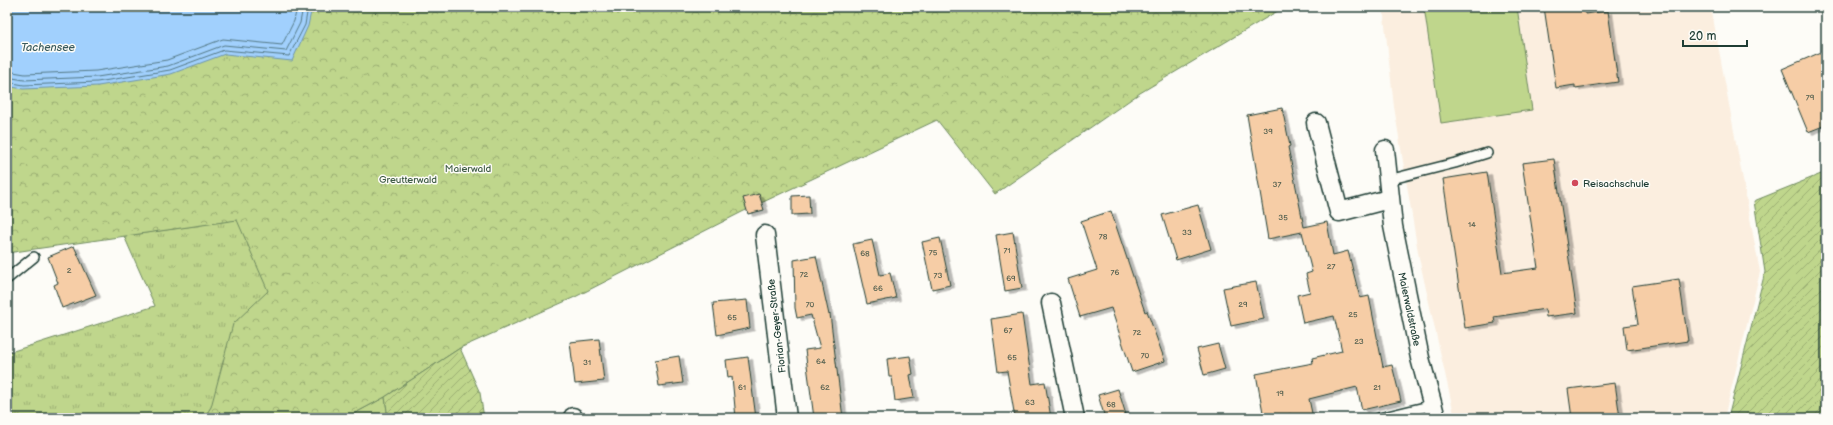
<svg xmlns="http://www.w3.org/2000/svg" width="1833" height="425" font-family="'Balsamiq Sans',sans-serif">
  <style>
    .built { fill: #fbeedf }
    .grass { fill: url(#grass-tufts); stroke: #6f8a60 }
    .forest { fill: url(#forest-crowns); stroke: #6f8a60 }
    .garden { fill: url(#garden-furrows); stroke: #6f8a60 }
    .pitch { fill: #bfd68c; stroke: #6f8a60 }
    .water { fill: #a1d0fd; stroke: #6d95ad }
    .lines { fill: none; stroke-linecap: round; stroke-linejoin: round }
    .shore { stroke: #537884; stroke-width: 1 }
    .building { fill: #f6cda6; stroke: #1f3d34; filter: url(#shadow) }
    .service-casing { stroke: #1f3d34; stroke-width: 12 }
    .minor-casing { stroke: #1f3d34; stroke-width: 21 }
    .service { stroke: #fdfcf7; stroke-width: 9 }
    .minor { stroke: #fdfcf7; stroke-width: 18 }
    .poi-dot { fill: #d1495b; stroke: #fdfcf7; stroke-width: 1.5 }
    .labels { text-anchor: middle; stroke-width: 3; stroke-linejoin: round; paint-order: stroke }
    .number-label { font-size: 8px; fill: #556150 }
    .park-label { font-size: 10px; fill: #3f5c46; stroke: #fdfcf7 }
    .poi-label { font-size: 10px; fill: #1f3d34; stroke: #fdfcf7; text-anchor: start }
    .street-label { font-size: 10px; fill: #1f3d34; stroke: #fdfcf7 }
    .water-label { font-size: 11px; font-style: italic; fill: #395a5c; stroke: #fdfcf7 }
  </style>
  <defs>
    <pattern id="grass-tufts" width="24" height="20" patternUnits="userSpaceOnUse"><rect width="24" height="20" fill="#bfd68c"/><path d="M3 7l-1-3M5 7V3M7 7l1-3M15 17l-1-3M17 17v-4M19 17l1-3" fill="none" stroke="#9baf73"/></pattern>
    <pattern id="forest-crowns" width="20" height="18" patternUnits="userSpaceOnUse"><rect width="20" height="18" fill="#bfd68c"/><path d="M2 6a3 3 0 1 1 6 0M12 15a3 3 0 1 1 6 0" fill="none" stroke="#9baf73"/></pattern>
    <pattern id="garden-furrows" width="10" height="10" patternUnits="userSpaceOnUse"><rect width="10" height="10" fill="#bfd68c"/><path d="M-1 1l2-2M0 10L10 0M9 11l2-2" fill="none" stroke="#9baf73"/></pattern>
    <filter id="shadow"><feDropShadow dx="4.5" dy="2.5" stdDeviation="0" flood-color="#0004"/></filter>
  </defs>
  <rect width="100%" height="100%" fill="#fdfcf7"/>
  <filter id="ink" filterUnits="userSpaceOnUse"><feTurbulence type="fractalNoise" baseFrequency=".025" numOctaves="2"/><feDisplacementMap in="SourceGraphic" scale="8" xChannelSelector="R" yChannelSelector="G"/><feConvolveMatrix kernelMatrix="1 2 1 2 8 2 1 2 1" color-interpolation-filters="sRGB"/></filter>
  <g filter="url(#ink)">
    <polygon class="built" points="1383,7 1711,7 1760,272 1724,418 1455,418 1419,258 1394,107"/>
    <g class="grass">
      <polygon points="283,213 324,239 204,418 7,418 7,353 155,306 124,236"/>
      <polygon points="385,397 388,418 346,418"/>
    </g>
    <polygon class="forest" points="7,7 1280,7 1281,9 1140,93 995,194 937,120 742,212 575,297 460,348 385,397 346,418 204,418 211,407 233,324 268,291 237,220 7,253"/>
    <g class="garden">
      <polygon points="1826,172 1826,418 1728,418 1765,272 1754,201"/>
      <polygon points="460,348 480,393 484,418 388,418 385,397"/>
    </g>
    <polygon class="pitch" points="1424,7 1517,7 1532,110 1441,123"/>
    <polygon class="water" points="7,7 312,7 308,26 292,61 225,54 171,74 98,86 23,89 7,86"/>
    <g class="lines">
      <g class="shore">
        <polyline points="7,71 25,74 96,71 167,60 223,39 282,45 294,21 297,7"/>
        <polyline points="7,77 24,80 97,77 168,66 224,45 286,51 300,23 303,7"/>
        <polyline points="7,82 24,85 97,82 170,70 224,50 289,56 305,25 308,7"/>
      </g>
    </g>
    <g class="building">
      <polygon points="1544,7 1584,7 1585,14 1608,11 1618,82 1575,88 1575,85 1556,88"/>
      <polygon points="1826,50 1826,125 1808,132 1782,69"/>
      <polygon points="1282,108 1290,146 1288,147 1304,227 1327,222 1333,255 1348,251 1360,298 1369,296 1383,367 1392,365 1401,401 1362,410 1357,387 1309,399 1313,418 1292,418 1291,414 1264,418 1256,374 1313,363 1312,358 1342,351 1334,316 1303,323 1297,295 1310,292 1306,274 1312,272 1302,232 1268,239 1247,115"/>
      <polygon points="1554,159 1577,313 1546,317 1545,309 1494,317 1495,323 1465,328 1443,179 1487,172 1502,273 1538,268 1522,163"/>
      <polygon points="759,194 764,210 748,214 743,198"/>
      <polygon points="809,195 810,214 792,215 792,196"/>
      <polygon points="1198,205 1211,249 1176,260 1162,215"/>
      <polygon points="1111,211 1145,312 1147,311 1165,361 1132,372 1111,308 1080,317 1068,279 1097,270 1081,221"/>
      <polygon points="1013,232 1022,288 1005,291 996,235"/>
      <polygon points="940,238 950,285 932,289 922,242"/>
      <polygon points="872,240 880,275 890,273 896,298 867,304 853,244"/>
      <polygon points="74,246 96,295 62,308 54,285 58,283 48,257"/>
      <polygon points="816,256 829,315 830,314 843,418 814,418 805,350 820,348 811,315 797,318 795,308 794,260"/>
      <polygon points="1679,279 1688,341 1627,350 1624,326 1638,324 1632,286"/>
      <polygon points="1256,282 1264,319 1231,326 1223,288"/>
      <polygon points="747,300 750,328 717,335 713,303"/>
      <polygon points="1022,314 1032,384 1045,382 1051,418 1015,418 1007,371 998,372 991,319"/>
      <polygon points="599,339 604,381 575,384 570,342"/>
      <polygon points="1218,344 1225,369 1204,375 1197,349"/>
      <polygon points="679,356 683,383 659,386 655,360"/>
      <polygon points="910,356 913,374 910,375 914,398 895,401 892,377 889,377 887,359"/>
      <polygon points="748,357 756,418 736,418 732,377 728,378 726,360"/>
      <polygon points="1615,383 1620,418 1572,418 1568,389"/>
      <polygon points="1118,389 1127,418 1105,418 1098,395"/>
    </g>
    <g class="lines">
      <defs>
        <g id="service">
          <polyline points="1388,180 1455,163 1487,153"/>
          <polyline points="7,279 34,257"/>
          <polyline points="1379,418 1433,405"/>
        </g>
        <g id="minor">
          <polyline points="1316,123 1339,212 1389,199"/>
          <polyline points="1385,150 1393,226 1420,358 1436,418"/>
          <polyline points="765,235 787,418"/>
          <polyline points="1051,303 1075,418"/>
          <polyline points="573,417 573,418"/>
        </g>
      </defs>
      <use href="#service" class="service-casing"/>
      <use href="#minor" class="minor-casing"/>
      <use href="#service" class="service"/>
      <use href="#minor" class="minor"/>
    </g>
  </g>
  <circle class="poi-dot" cx="1575" cy="183" r="4"/>
  <g class="labels">
    <g class="number-label">
      <text x="1810" y="100">79</text>
      <text x="1268" y="134">39</text>
      <text x="1277" y="187">37</text>
      <text x="1283" y="220">35</text>
      <text x="1472" y="227">14</text>
      <text x="1187" y="235">33</text>
      <text x="1103" y="239">78</text>
      <text x="1007" y="253">71</text>
      <text x="933" y="255">75</text>
      <text x="865" y="256">68</text>
      <text x="1331" y="269">27</text>
      <text x="69" y="273">2</text>
      <text x="1115" y="275">76</text>
      <text x="804" y="277">72</text>
      <text x="938" y="278">73</text>
      <text x="1011" y="281">69</text>
      <text x="878" y="291">66</text>
      <text x="810" y="307">70</text>
      <text x="1243" y="307">29</text>
      <text x="1353" y="317">25</text>
      <text x="732" y="320">65</text>
      <text x="1008" y="333">67</text>
      <text x="1137" y="335">72</text>
      <text x="1359" y="344">23</text>
      <text x="1145" y="358">70</text>
      <text x="1012" y="360">65</text>
      <text x="821" y="364">64</text>
      <text x="587" y="365">31</text>
      <text x="742" y="390">61</text>
      <text x="825" y="390">62</text>
      <text x="1377" y="390">21</text>
      <text x="1280" y="396">19</text>
      <text x="1030" y="405">63</text>
      <text x="1111" y="407">68</text>
    </g>
    <g class="park-label">
      <text x="468" y="172">Maierwald</text>
      <text x="408" y="183">Greutterwald</text>
    </g>
    <g class="poi-label">
      <text x="1583" y="187">Reisachschule</text>
    </g>
    <g class="street-label">
      <text transform="translate(1410 309) rotate(78)" y="4">Maierwaldstraße</text>
      <text transform="translate(776 326) rotate(-97)" y="4">Florian-Geyer-Straße</text>
    </g>
    <g class="water-label">
      <text x="48" y="51">Tachensee</text>
    </g>
  </g>
  <rect width="1833" height="425" fill="none" stroke="#fdfcf7" stroke-width="24"/>
  <rect x="12" y="12" width="1809" height="401" fill="none" stroke="#1f3d34" stroke-width="1.5" filter="url(#ink)"/>
  <path d="M1683 40v6h64v-6" fill="none" stroke="#1f3d34" stroke-width="2"/>
  <text x="1689" y="40" font-size="12" fill="#1f3d34" stroke="#fdfcf7" stroke-width="3" paint-order="stroke">20 m</text>
</svg>
